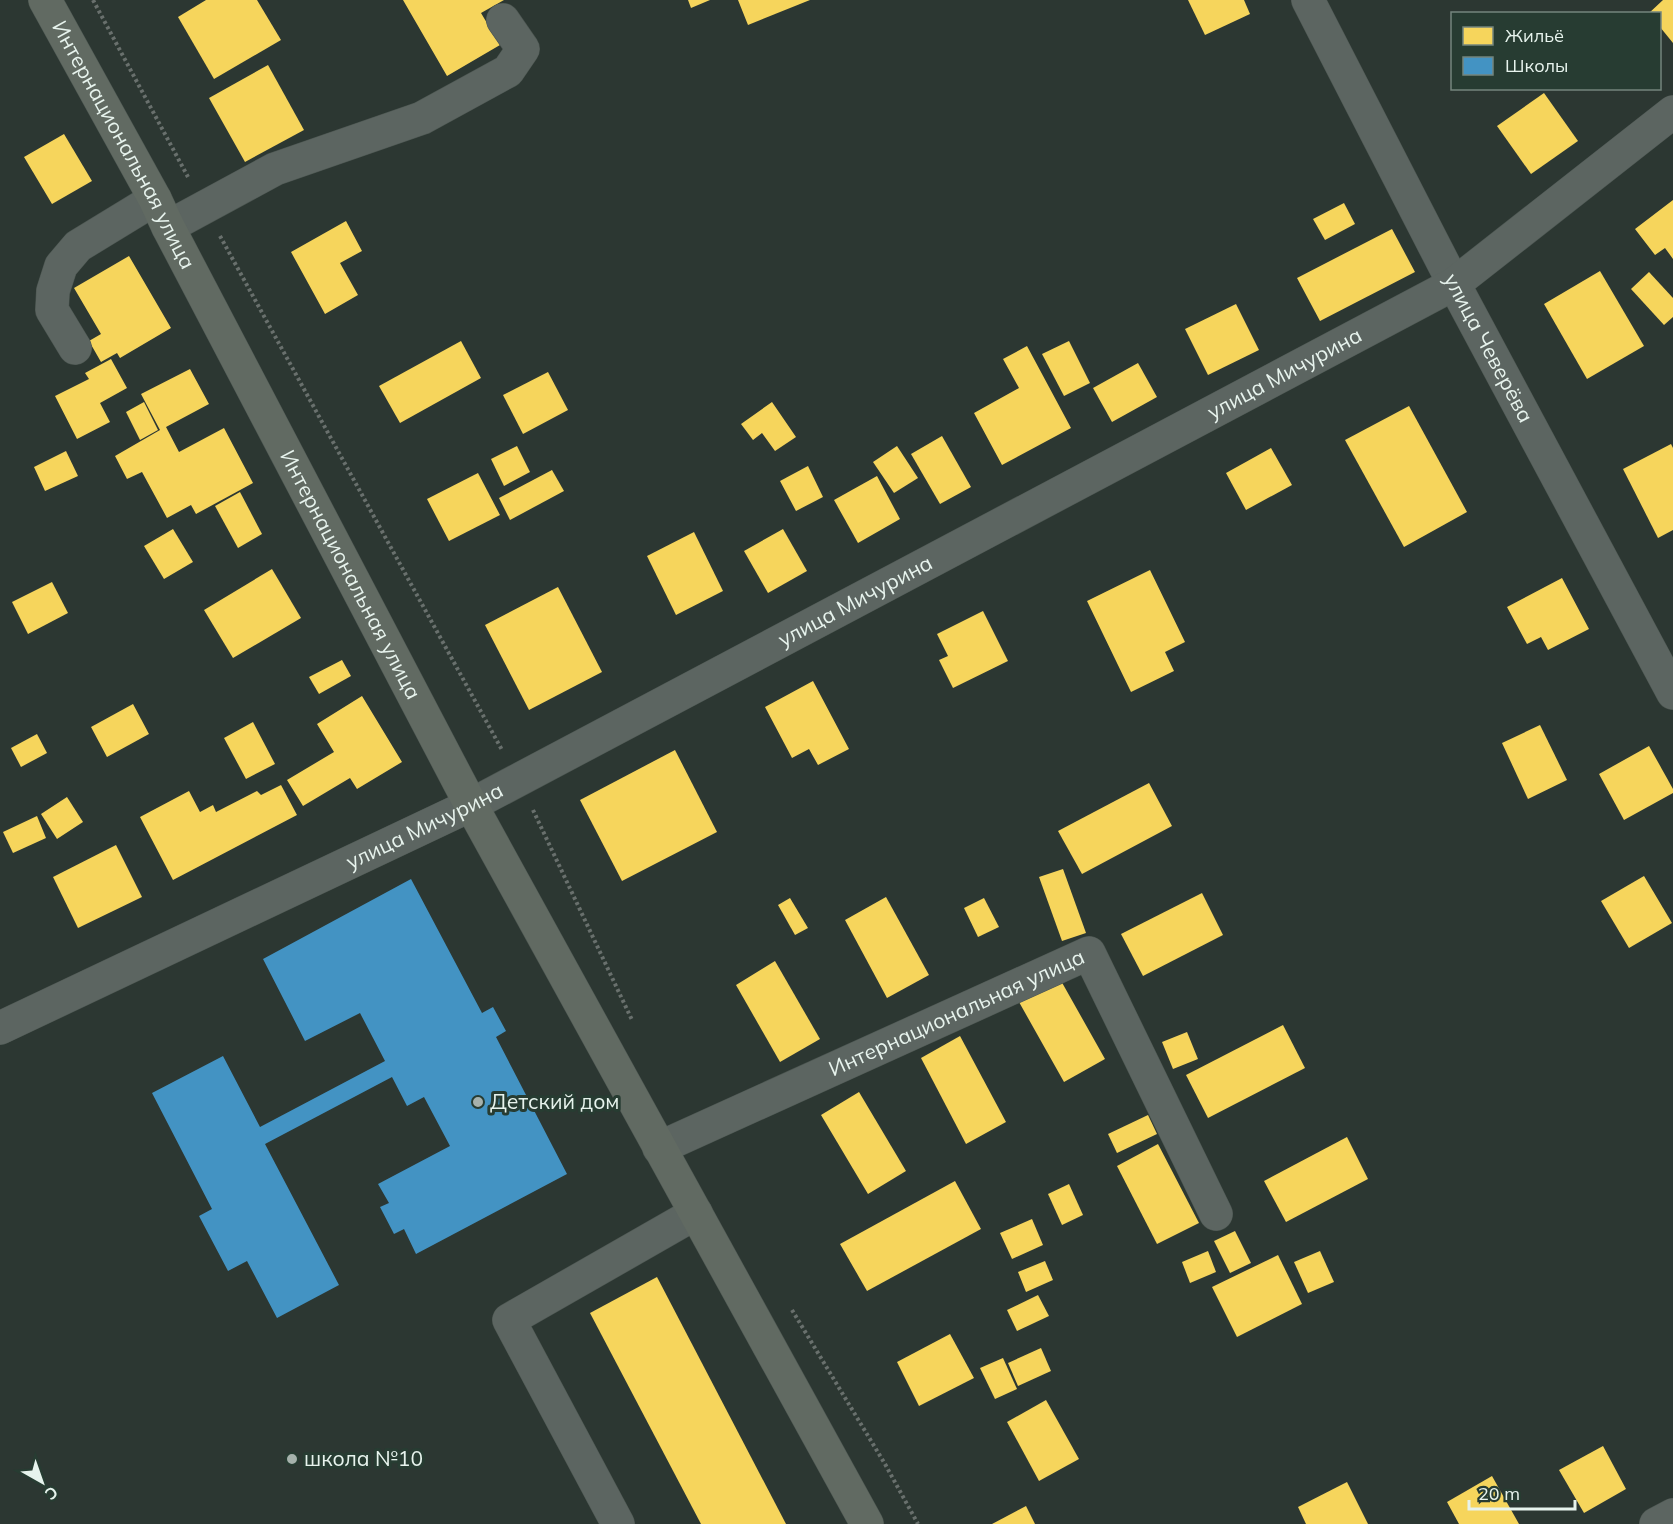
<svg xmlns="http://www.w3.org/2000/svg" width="1673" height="1524" font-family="Mulish,sans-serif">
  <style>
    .homes { fill: #f6d55c }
    .schools { fill: #4393c3 }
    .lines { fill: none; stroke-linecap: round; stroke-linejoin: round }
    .minor-casing { stroke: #4b5550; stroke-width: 34 }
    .major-casing { stroke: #4b5550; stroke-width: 34 }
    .path { stroke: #69706d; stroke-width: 4; stroke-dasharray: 3 3; stroke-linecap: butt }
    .minor { stroke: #5c6561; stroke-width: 33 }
    .major { stroke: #616a62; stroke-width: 33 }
    .poi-dot { fill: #a6b1ac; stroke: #273c32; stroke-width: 2 }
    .labels { text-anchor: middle; stroke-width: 6; stroke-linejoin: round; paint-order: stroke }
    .street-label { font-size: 21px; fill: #e7f3ed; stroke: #273c32 }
    .poi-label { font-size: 21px; fill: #e7f3ed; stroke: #273c32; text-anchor: start }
  </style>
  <rect width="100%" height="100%" fill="#2c3732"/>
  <g class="homes">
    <polygon points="206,0 257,0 281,40 214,79 178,17"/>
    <polygon points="403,0 504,0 481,13 500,45 447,76"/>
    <polygon points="688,0 710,0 691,8"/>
    <polygon points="738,0 810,0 748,25"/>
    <polygon points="1188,0 1244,0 1250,14 1205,35"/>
    <polygon points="1663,0 1673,0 1673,43 1660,27 1660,14 1648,14"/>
    <polygon points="268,65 304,130 245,162 209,98"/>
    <polygon points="1544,93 1578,141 1531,174 1497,126"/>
    <polygon points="64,134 92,181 52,204 24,157"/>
    <polygon points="1673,200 1673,259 1665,248 1655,255 1635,229"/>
    <polygon points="1344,203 1355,224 1325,240 1313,219"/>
    <polygon points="346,221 362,251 340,263 358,295 325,314 291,252"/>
    <polygon points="1392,229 1415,272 1320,321 1297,278"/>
    <polygon points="129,256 171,328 120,358 117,353 101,362 89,341 101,334 74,288"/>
    <polygon points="1600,271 1644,346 1587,379 1544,304"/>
    <polygon points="1649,272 1673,298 1673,317 1664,325 1631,289"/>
    <polygon points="1236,304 1259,350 1208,375 1185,329"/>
    <polygon points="461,341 481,378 400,423 379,386"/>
    <polygon points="1069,341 1090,383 1064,396 1042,354"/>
    <polygon points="1027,346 1071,428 1002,465 974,413 1019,388 1003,359"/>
    <polygon points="111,359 127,388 100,403 110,422 77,439 55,396 89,379 85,373"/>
    <polygon points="1138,363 1157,397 1112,422 1093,388"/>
    <polygon points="190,369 209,404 166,427 179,452 224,428 253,483 196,514 191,505 167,518 142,472 127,479 115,456 160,430 141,394"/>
    <polygon points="548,372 568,410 523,434 503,395"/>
    <polygon points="144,402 158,430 140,440 126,412"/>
    <polygon points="772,402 796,437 775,451 762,433 753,440 741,424"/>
    <polygon points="1409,406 1467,512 1404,547 1345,440"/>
    <polygon points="942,436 971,487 940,504 911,454"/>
    <polygon points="1671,444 1673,448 1673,530 1658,538 1623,469"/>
    <polygon points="517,446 530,472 504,486 491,459"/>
    <polygon points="897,446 918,478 894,493 873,462"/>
    <polygon points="1271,448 1292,485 1246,510 1226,473"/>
    <polygon points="66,451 78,476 45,491 34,467"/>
    <polygon points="808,466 823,497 796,511 780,481"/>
    <polygon points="552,470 564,491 510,520 499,498"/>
    <polygon points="478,473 500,515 449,541 427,499"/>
    <polygon points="877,476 900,519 858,543 834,500"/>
    <polygon points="240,492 262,534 238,548 215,506"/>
    <polygon points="173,529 193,562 164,579 144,546"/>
    <polygon points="783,529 807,571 768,593 744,551"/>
    <polygon points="694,532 723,591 676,615 647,556"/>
    <polygon points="272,569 301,618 233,658 204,610"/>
    <polygon points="1150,570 1185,642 1165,652 1174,671 1131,692 1087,601"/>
    <polygon points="1562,578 1589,629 1548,650 1541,637 1527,644 1507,607"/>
    <polygon points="52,582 68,613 28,634 12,602"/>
    <polygon points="558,587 602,672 529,710 485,625"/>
    <polygon points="983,611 1008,661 953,688 939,660 948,656 937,634"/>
    <polygon points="342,660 351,676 319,694 309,677"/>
    <polygon points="813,681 849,749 818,765 809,749 792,758 765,707"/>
    <polygon points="362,696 402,762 357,789 350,778 303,806 287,780 334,752 317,724"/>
    <polygon points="133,704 149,734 107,757 91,727"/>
    <polygon points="253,722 275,764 246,779 224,738"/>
    <polygon points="1540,725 1567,780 1528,799 1502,743"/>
    <polygon points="37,734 47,753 21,767 11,748"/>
    <polygon points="1649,746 1673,789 1673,793 1624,820 1599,774"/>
    <polygon points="675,750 717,832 622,881 580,800"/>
    <polygon points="1149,783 1172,826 1082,874 1058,831"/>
    <polygon points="281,785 297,815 173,880 140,817 189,791 200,812 213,805 216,812 257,791 261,795"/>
    <polygon points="67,797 83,822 57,839 41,814"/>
    <polygon points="37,816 46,838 13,853 3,832"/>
    <polygon points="116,845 142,897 78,928 53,877"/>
    <polygon points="1063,869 1086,933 1062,941 1039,877"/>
    <polygon points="1644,876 1672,923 1629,948 1601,901"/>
    <polygon points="1202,893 1223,935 1143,976 1121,934"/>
    <polygon points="886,897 929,975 887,998 845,920"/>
    <polygon points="790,898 808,928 795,935 778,905"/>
    <polygon points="984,898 999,927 978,937 964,908"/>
    <polygon points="775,961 820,1039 780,1062 736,985"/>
    <polygon points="1060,979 1105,1059 1064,1082 1019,1002"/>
    <polygon points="1283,1025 1305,1068 1208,1118 1186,1075"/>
    <polygon points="1187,1032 1198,1059 1173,1069 1162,1042"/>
    <polygon points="960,1036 1006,1122 966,1144 921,1058"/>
    <polygon points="859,1092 906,1171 868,1194 821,1115"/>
    <polygon points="1148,1115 1157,1134 1117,1153 1108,1134"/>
    <polygon points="1347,1137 1368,1179 1286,1222 1264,1181"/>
    <polygon points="1158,1144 1199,1223 1157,1244 1117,1166"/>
    <polygon points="955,1181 981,1229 867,1291 840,1244"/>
    <polygon points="1069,1184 1083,1215 1062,1225 1048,1194"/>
    <polygon points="1032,1219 1043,1245 1012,1259 1000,1233"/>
    <polygon points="1235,1231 1251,1263 1230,1273 1214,1241"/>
    <polygon points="1208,1251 1216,1272 1190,1283 1182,1262"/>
    <polygon points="1320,1251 1334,1282 1308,1293 1294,1262"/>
    <polygon points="1278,1255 1302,1304 1237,1337 1212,1287"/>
    <polygon points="1045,1261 1053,1280 1026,1292 1018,1272"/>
    <polygon points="657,1277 786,1524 701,1524 590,1313"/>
    <polygon points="1038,1295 1049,1316 1017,1331 1007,1310"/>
    <polygon points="950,1334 974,1378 919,1406 897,1362"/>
    <polygon points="1041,1348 1051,1371 1018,1386 1008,1363"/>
    <polygon points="1003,1358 1017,1389 995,1399 980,1368"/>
    <polygon points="1046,1400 1079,1459 1039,1481 1007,1422"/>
    <polygon points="1603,1446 1626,1489 1584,1513 1559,1470"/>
    <polygon points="1492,1476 1519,1524 1459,1524 1447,1502"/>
    <polygon points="1347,1482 1368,1524 1306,1524 1298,1507"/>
    <polygon points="1026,1506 1035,1524 992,1524"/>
  </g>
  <polygon class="schools" points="411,879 482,1013 493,1007 506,1031 496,1037 567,1174 416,1254 404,1229 394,1234 380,1207 389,1203 378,1184 450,1146 424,1097 407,1106 392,1077 265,1144 339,1285 277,1318 247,1261 228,1271 199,1216 212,1209 152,1093 223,1056 260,1127 385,1061 360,1013 305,1041 263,959"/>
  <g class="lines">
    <defs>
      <g id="minor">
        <path id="s1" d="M1308,0L1454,284L1673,693"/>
        <polyline points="168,227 275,169 422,118 508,71 523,49 503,20"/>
        <polyline points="75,348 52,310 53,291 61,266 78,246 155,199"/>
        <path id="s2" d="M0,1028L471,805L1454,284L1673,112"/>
        <path id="s3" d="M659,1148L1089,953L1216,1214"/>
        <polyline points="618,1524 509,1320 696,1213"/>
        <polyline points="1656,1524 1673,1515"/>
      </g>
      <g id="major">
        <path id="s4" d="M45,0L155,199L168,227L471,805L867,1524"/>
      </g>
    </defs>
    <use href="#minor" class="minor-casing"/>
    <use href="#major" class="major-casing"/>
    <g class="path">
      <polyline points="93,0 188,177"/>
      <polyline points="220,236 502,750"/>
      <polyline points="533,810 632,1020"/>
      <polyline points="792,1310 885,1464 918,1524"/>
    </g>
    <use href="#minor" class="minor"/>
    <use href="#major" class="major"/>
  </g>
  <g class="poi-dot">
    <circle cx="478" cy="1102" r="6"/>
    <circle cx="292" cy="1459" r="6"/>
  </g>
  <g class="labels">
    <g class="street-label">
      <text dy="7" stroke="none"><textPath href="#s4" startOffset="165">Интернациональная улица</textPath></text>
      <text dy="7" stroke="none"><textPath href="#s1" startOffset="392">улица Чеверёва</textPath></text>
      <text dy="7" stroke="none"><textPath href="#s2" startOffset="1442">улица Мичурина</textPath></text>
      <text dy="7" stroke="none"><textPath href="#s4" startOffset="651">Интернациональная улица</textPath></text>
      <text dy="7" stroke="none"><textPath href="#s2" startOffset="956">улица Мичурина</textPath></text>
      <text dy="7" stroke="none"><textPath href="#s2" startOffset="470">улица Мичурина</textPath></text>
      <text dy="7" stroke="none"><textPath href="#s3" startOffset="327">Интернациональная улица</textPath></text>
    </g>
    <g class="poi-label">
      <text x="490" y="1109">Детский дом</text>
      <text x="304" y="1466">школа №10</text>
    </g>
  </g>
  <rect x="1451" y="12" width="210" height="78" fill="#273c32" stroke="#74857d" stroke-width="1.5"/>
  <rect x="1463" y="27" width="30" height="18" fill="#f6d55c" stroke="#74857d" stroke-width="1.5"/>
  <text x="1505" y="42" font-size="18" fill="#e7f3ed">Жильё</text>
  <rect x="1463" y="57" width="30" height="18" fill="#4393c3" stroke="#74857d" stroke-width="1.5"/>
  <text x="1505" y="72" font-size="18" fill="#e7f3ed">Школы</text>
  <g transform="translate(42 1482) rotate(140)" stroke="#273c32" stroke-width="4.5" paint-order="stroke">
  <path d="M0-4.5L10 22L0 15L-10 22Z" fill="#e7f3ed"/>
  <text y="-9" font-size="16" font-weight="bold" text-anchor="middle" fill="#e7f3ed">С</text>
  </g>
  <path d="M1469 1500v9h106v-9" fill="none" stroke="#e7f3ed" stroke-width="3"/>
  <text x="1478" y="1500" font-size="18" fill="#e7f3ed" stroke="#273c32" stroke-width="4.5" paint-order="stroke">20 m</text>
</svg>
